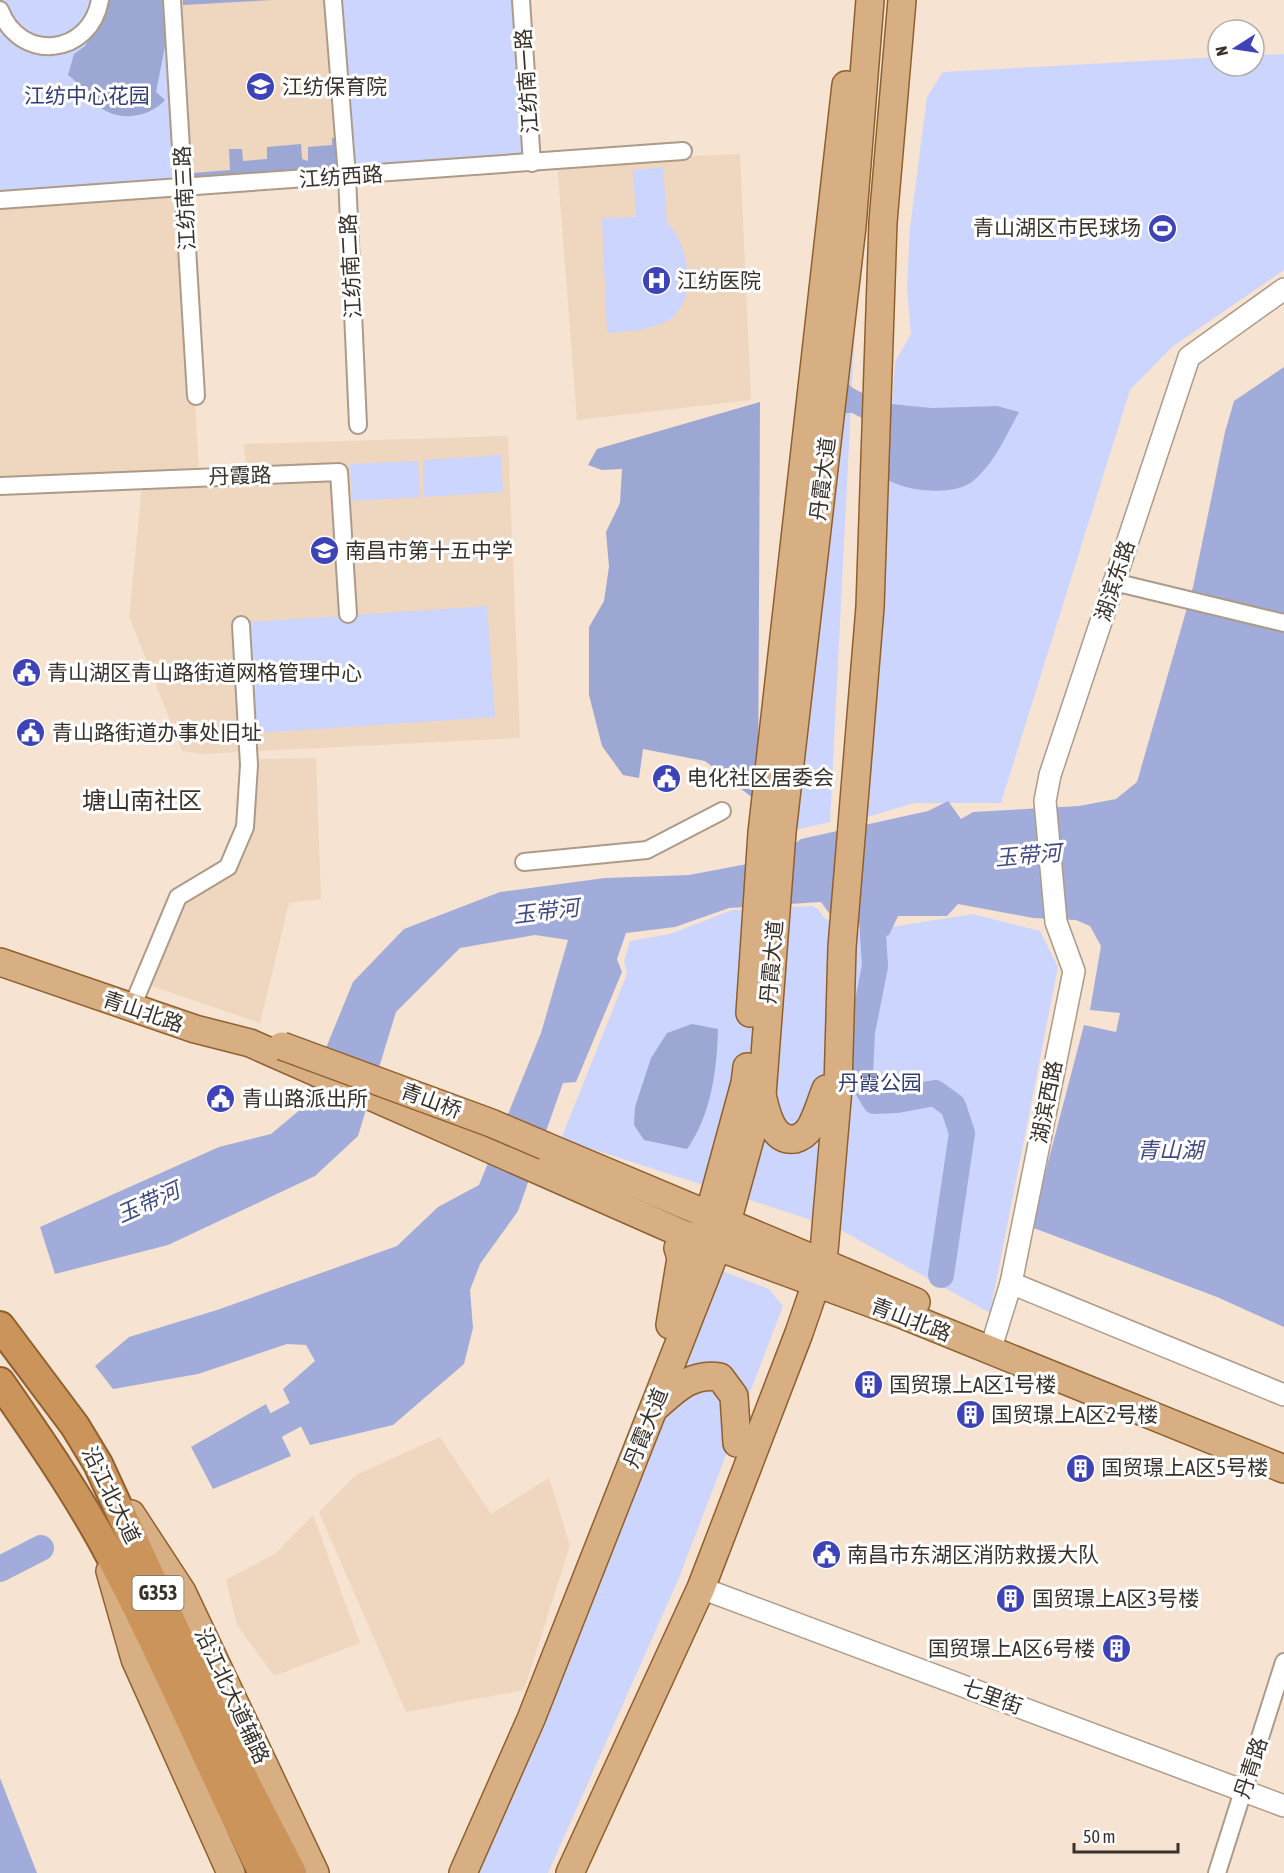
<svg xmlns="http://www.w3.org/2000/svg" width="1284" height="1873" font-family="'Asap Condensed','Noto Sans SC',sans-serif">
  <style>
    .built { fill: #efd6bf }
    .green { fill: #ccd5fd }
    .forest { fill: #9ca7d4 }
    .water { fill: #a1acda }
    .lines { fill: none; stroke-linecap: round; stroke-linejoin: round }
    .river { stroke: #a1acda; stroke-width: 26 }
    .minor-casing { stroke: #ad9b8a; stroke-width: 20 }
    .tertiary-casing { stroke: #ad9b8a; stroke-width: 24 }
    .primary-casing { stroke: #8f602f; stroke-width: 30 }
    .trunk-casing { stroke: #8f602f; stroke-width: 32 }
    .minor { stroke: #fff; stroke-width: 16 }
    .tertiary { stroke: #fff; stroke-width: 21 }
    .primary { stroke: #d8af83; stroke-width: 27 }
    .trunk { stroke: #cb945a; stroke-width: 28 }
    .primary-bridge-casing { stroke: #8f602f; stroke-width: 30; stroke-linecap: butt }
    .primary-bridge { stroke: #d8af83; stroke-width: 27 }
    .labels { text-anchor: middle; stroke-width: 6; stroke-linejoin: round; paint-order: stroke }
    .shield { fill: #fff; stroke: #746f6a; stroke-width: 1.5 }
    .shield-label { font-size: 20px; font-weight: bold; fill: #39312a }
    .street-label { font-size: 21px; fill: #39312a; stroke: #fff }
    .poi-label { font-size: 21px; fill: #39312a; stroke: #fff; text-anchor: start }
    .park-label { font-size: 21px; fill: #333c75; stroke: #fff }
    .water-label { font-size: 22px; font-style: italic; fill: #404a84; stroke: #fff }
    .quarter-label { font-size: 24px; fill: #39312a; stroke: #fff }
  </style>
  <rect width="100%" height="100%" fill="#f7e3d1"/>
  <g class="built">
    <polygon points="177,0 332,0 344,174 191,184"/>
    <polygon points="740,154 751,400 577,420 557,162"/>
    <polygon points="182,194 199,470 0,480 0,207"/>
    <polygon points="508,436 520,738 201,754 182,751 129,616 142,486 247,479 244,444"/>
    <polygon points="316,758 321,899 289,903 260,1023 146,984 183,900 233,872 245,848 253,817 255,759"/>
    <polygon points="440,1437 491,1514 549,1478 570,1545 524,1690 406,1712 319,1512 356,1475"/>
    <polygon points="313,1515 360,1643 274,1676 237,1625 226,1580 275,1554"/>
  </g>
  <g class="green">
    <polygon points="0,0 169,0 181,183 0,197"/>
    <polygon points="334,0 518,0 532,163 347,176"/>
    <polygon points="1284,54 1284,270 1172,347 1130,390 1001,803 914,803 864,818 895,362 911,334 907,288 910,228 927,97 943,72 1218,57 1218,66 1254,66 1254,55"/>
    <path d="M663,167L667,223C688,241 697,295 674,316C656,331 629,331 607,333L602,218L636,217L633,170Z"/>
    <polygon points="861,205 830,822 795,830"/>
    <polygon points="501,455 503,492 424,497 423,460"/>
    <polygon points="418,461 420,497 352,501 350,464"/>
    <polygon points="487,606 495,717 257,733 249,622"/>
    <polygon points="812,906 818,909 824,918 854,933 973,914 1040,931 1058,967 990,1313 839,1229 561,1139 627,974 624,961 630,941 670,934 732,910"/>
    <polygon points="717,1269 769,1289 783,1306 679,1578 548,1873 467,1873"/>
  </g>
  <g class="forest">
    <path d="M109,0H165L167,36L156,92L165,100C150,117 121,122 101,108C89,99 81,84 68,75L74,54L85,46Z"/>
    <polygon points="183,0 272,0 183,5"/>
    <polygon points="340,137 342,170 193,182 193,173 230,170 229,149 242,149 243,161 267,159 267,147 301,144 302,159 308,161 308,147 332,145 332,138"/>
    <polygon points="760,402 758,802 705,761 643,749 639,778 623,775 602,746 589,695 589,627 604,601 609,567 606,532 620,503 622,469 602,470 588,465 597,449"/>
    <path d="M692,1024L718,1029C717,1070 711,1115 687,1149L644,1140L634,1125L635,1107L651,1058L667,1033Z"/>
  </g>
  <g class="water">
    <polygon points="1284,367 1284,1327 1217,1297 1031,1227 1084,1025 1116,1032 1120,1013 1090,1010 1101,946 1090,926 1076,920 1033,918 958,904 947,916 898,916 889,935 873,940 864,924 839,927 821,902 729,908 675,927 626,933 617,959 622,972 576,1082 563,1083 518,1211 480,1264 470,1290 473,1328 464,1364 393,1425 310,1445 283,1389 315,1361 306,1345 287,1344 198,1374 113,1389 95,1366 129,1337 217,1310 397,1246 438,1207 479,1185 541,1033 568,940 535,935 460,948 396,1012 358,1136 315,1176 168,1245 55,1274 40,1227 219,1147 271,1134 301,1109 353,982 404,929 500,892 605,878 689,875 773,859 801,839 928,811 948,801 961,819 973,812 1079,806 1116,799 1137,782 1193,587 1225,432 1234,401"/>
    <path d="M830,370L853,388L881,403L932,408L997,406L1019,412C1006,436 994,464 973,481C956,495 917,492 897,484C888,481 878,473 869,468L866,420L852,413H834Z"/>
    <polygon points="266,1404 291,1456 213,1489 191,1447"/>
    <polygon points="0,1778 37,1873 0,1873"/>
  </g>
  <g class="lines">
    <g class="river">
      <polyline points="871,905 875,966 862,1032 860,1076 875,1101 897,1100 935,1093 953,1106 962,1133 941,1275"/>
      <polyline points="246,1441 325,1399"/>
      <polyline points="0,1569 41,1548"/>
    </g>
    <defs>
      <g id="minor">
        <polyline points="172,0 196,396"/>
        <polyline points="333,0 347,176 358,425"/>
        <polyline points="521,0 532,163"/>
        <path d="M0,10C20,63 90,56 100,0"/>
        <polyline points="0,200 683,151"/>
        <polyline points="0,486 339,472 348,614"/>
        <polyline points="1114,582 1284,623"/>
        <polyline points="524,862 647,850 722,811"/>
        <polyline points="137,995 178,897 228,867 245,827 249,765 241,625"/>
        <polyline points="1217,1873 1284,1662"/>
      </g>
      <g id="tertiary">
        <polyline points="1011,1283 1284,1395"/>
        <polyline points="990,1351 1011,1283 1074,971 1056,922 1045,801 1050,775 1189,357 1284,289"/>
        <polyline points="701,1588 1284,1806"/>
      </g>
      <g id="primary">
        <polyline points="0,962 195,1029 250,1043 683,1234 906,1316 1284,1469"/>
        <polyline points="750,1013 762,833 846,85"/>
        <path d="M762,1095C766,1112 772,1142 795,1139C802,1137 806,1134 810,1128C817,1116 821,1101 826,1089"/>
        <polyline points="545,1146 916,1302"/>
        <polyline points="690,1269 709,1215 745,1083 747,1067"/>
        <polyline points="670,1325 681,1258 678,1248"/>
        <path d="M658,1405C677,1388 692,1373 720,1377L734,1396L737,1443"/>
        <polyline points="131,1514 182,1592 315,1873"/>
        <polyline points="110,1571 135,1659 231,1873"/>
        <polyline points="463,1873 531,1719 727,1222 762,1095 782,832 852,226 870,0"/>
        <polyline points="570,1873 701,1588 799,1333 823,1263 838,1088 842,947 870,607 883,222 902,0"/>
      </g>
      <g id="trunk">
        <polyline points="0,1326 75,1426 98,1464 247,1786 292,1873"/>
        <path d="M0,1382C36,1434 72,1486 103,1542C162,1650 208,1764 263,1873"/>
      </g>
    </defs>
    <use href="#minor" class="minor-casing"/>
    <use href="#tertiary" class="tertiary-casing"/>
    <use href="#primary" class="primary-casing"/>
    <use href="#trunk" class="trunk-casing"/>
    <use href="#minor" class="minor"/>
    <use href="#tertiary" class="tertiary"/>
    <use href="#primary" class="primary"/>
    <use href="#trunk" class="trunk"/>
    <defs>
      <polyline id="primary-bridge" points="282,1046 491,1123 545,1146"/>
    </defs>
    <use href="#primary-bridge" class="primary-bridge-casing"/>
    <use href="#primary-bridge" class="primary-bridge"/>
  </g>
  <defs>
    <symbol id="school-disc" viewBox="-11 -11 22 22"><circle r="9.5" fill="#3e44b8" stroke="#fff"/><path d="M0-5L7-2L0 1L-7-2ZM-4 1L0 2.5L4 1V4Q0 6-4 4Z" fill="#fff"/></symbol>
    <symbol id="stadium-disc" viewBox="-11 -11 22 22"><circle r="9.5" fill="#3e44b8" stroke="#fff"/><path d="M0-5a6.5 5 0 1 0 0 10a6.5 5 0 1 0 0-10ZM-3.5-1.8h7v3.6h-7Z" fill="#fff"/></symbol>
    <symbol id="hospital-disc" viewBox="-11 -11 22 22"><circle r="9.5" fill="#3e44b8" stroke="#fff"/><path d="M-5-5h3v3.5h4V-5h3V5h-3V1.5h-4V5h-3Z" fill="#fff"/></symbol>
    <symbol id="civic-disc" viewBox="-11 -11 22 22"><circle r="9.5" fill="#3e44b8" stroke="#fff"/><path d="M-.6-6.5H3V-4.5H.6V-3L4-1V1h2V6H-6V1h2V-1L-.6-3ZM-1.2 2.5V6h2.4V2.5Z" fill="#fff"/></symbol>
    <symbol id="building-disc" viewBox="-11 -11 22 22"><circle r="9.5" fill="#3e44b8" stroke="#fff"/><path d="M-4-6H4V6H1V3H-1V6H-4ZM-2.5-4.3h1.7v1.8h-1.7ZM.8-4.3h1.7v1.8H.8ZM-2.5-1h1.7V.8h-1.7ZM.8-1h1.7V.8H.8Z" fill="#fff"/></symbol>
  </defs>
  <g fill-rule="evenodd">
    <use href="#school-disc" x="244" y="70" width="33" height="33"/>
    <use href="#stadium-disc" x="1146" y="212" width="33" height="33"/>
    <use href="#hospital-disc" x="640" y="264" width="33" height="33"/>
    <use href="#school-disc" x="308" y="534" width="33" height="33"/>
    <use href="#civic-disc" x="10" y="656" width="33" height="33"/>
    <use href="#civic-disc" x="14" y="716" width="33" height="33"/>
    <use href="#civic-disc" x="650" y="762" width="33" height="33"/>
    <use href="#civic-disc" x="204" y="1082" width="33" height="33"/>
    <use href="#building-disc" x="852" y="1368" width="33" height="33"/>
    <use href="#building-disc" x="954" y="1398" width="33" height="33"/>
    <use href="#building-disc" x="1064" y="1452" width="33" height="33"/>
    <use href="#civic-disc" x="810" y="1538" width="33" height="33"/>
    <use href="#building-disc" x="994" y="1582" width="33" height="33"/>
    <use href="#building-disc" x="1100" y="1632" width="33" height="33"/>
  </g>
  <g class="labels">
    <rect class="shield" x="132.5" y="1576" width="51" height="34" rx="4.5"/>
    <g class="shield-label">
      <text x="158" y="1600">G353</text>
    </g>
    <g class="street-label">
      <text transform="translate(527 81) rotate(-94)" y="7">江纺南一路</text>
      <text transform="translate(341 177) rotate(-4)" y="7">江纺西路</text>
      <text transform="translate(185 198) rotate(-93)" y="7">江纺南三路</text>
      <text transform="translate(351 266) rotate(-93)" y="7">江纺南二路</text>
      <text transform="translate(240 476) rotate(-2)" y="7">丹霞路</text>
      <text transform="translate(823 479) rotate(-83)" y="7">丹霞大道</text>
      <text transform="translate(1115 581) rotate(-72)" y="7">湖滨东路</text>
      <text transform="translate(772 962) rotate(-85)" y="7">丹霞大道</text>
      <text transform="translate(143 1012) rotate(19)" y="7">青山北路</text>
      <text transform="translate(431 1101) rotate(20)" y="7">青山桥</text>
      <text transform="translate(1047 1102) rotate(-79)" y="7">湖滨西路</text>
      <text transform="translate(911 1320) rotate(21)" y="7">青山北路</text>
      <text transform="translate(646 1428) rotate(-68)" y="7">丹霞大道</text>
      <text transform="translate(111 1495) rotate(64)" y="7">沿江北大道</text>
      <text transform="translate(232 1696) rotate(65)" y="7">沿江北大道辅路</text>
      <text transform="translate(992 1697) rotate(20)" y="7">七里街</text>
      <text transform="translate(1251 1768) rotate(-72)" y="7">丹青路</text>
    </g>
    <g class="poi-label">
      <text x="282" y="94">江纺保育院</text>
      <text x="1141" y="235" text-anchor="end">青山湖区市民球场</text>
      <text x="677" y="288">江纺医院</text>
      <text x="345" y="558">南昌市第十五中学</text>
      <text x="47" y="680">青山湖区青山路街道网格管理中心</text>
      <text x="52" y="740">青山路街道办事处旧址</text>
      <text x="687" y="785">电化社区居委会</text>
      <text x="242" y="1106">青山路派出所</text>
      <text x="889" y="1392">国贸璟上A区1号楼</text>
      <text x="991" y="1422">国贸璟上A区2号楼</text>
      <text x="1101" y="1475">国贸璟上A区5号楼</text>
      <text x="847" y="1562">南昌市东湖区消防救援大队</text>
      <text x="1032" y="1606">国贸璟上A区3号楼</text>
      <text x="1095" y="1656" text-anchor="end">国贸璟上A区6号楼</text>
    </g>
    <g class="park-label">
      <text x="87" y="103">江纺中心花园</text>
      <text x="880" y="1090">丹霞公园</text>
    </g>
    <g class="water-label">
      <text transform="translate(1028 855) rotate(-5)" y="8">玉带河</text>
      <text transform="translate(546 911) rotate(-7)" y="8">玉带河</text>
      <text x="1170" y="1158">青山湖</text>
      <text transform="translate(148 1202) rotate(-24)" y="8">玉带河</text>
    </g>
    <g class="quarter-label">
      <text x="142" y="809">塘山南社区</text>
    </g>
  </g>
  <g transform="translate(1236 48) rotate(258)"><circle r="28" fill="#ffffff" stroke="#b0adaa" stroke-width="1.5"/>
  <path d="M0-4.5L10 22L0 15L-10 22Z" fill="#3e44b8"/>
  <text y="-9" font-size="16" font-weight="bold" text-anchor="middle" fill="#39312a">N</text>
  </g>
  <path d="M1074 1843v9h104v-9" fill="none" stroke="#39312a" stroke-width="3"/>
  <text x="1083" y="1843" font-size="18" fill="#39312a" stroke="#ffffff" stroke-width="4.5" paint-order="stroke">50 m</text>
</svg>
